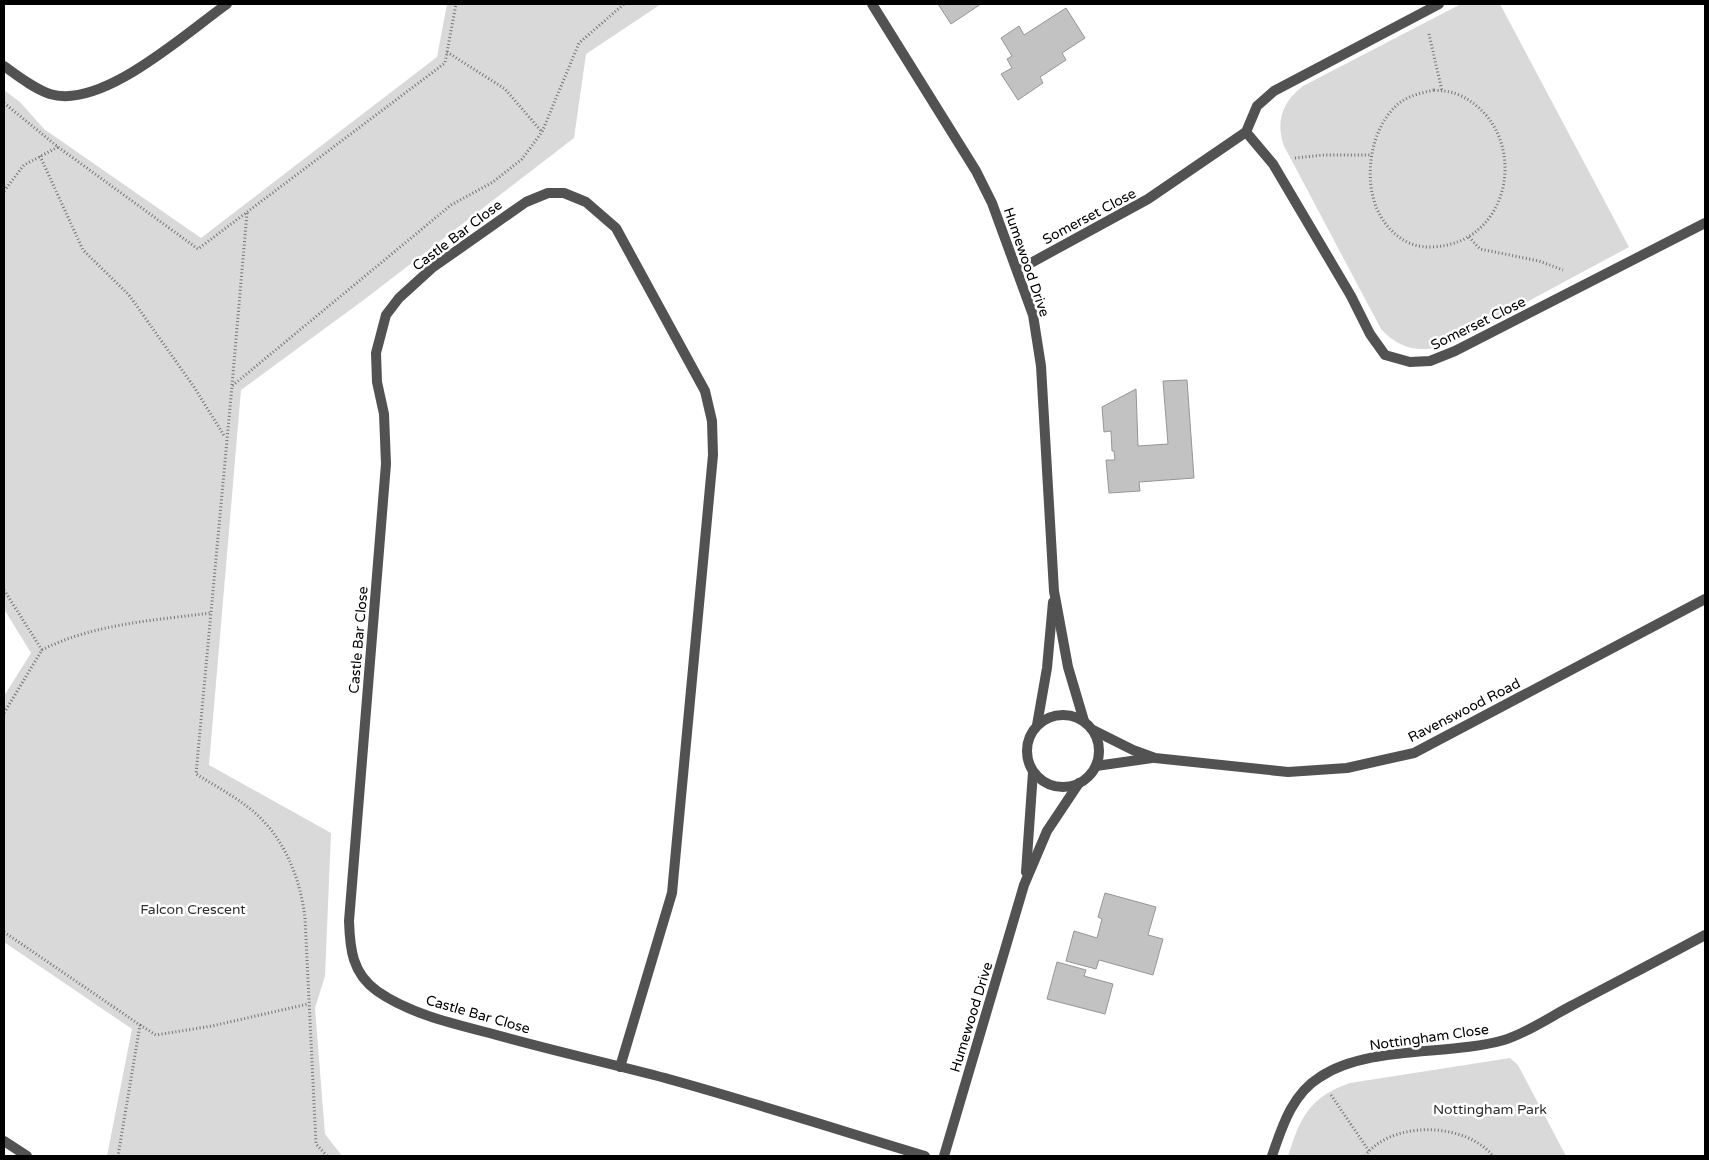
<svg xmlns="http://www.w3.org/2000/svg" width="1709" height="1160" font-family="'Varela Round',sans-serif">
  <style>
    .green { fill: #d9d9d9 }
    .building { fill: #c2c2c2; stroke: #969696 }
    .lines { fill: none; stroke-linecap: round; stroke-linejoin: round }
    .path { stroke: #747474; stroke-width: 3; stroke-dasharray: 1 2.5; stroke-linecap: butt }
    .minor { stroke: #525252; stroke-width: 10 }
    .tertiary { stroke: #525252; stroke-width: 10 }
    .labels { text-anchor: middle; stroke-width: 5; stroke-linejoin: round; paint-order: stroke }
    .street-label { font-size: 14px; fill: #000; stroke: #fff }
    .park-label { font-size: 14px; fill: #303030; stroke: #fff }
  </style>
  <rect width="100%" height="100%" fill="#fff"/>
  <g class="green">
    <polygon points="447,4 661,4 586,54 574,138 365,299 241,390 209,765 331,833 325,976 315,1008 325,1134 342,1156 107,1156 132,1029 4,942 4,696 31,653 4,609 4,90 20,102 44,129 201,238 437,57"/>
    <path d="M1461,4H1500L1629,247L1447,345C1421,353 1400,350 1381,329L1284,146C1275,121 1283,101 1303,86Z"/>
    <path d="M1510,1058L1518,1065L1566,1156H1288C1300,1118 1309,1097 1350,1083Z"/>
  </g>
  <g class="building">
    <polygon points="938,4 981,4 951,24"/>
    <polygon points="1066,8 1085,38 1062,53 1066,60 1040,77 1043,83 1018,100 1001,74 1012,68 1007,59 1012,56 1001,38 1019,26 1024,35"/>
    <polygon points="1187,380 1194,478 1139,482 1140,491 1109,493 1106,460 1115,460 1114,451 1112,451 1111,431 1104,432 1102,407 1136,389 1138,446 1168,444 1163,381"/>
    <polygon points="1105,893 1156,907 1148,935 1163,939 1153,975 1099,960 1096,969 1066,961 1074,931 1097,938 1102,919 1098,917"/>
    <polygon points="1057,962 1086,970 1084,976 1113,984 1105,1014 1047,999"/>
  </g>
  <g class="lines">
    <g class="path">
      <polyline points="1429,34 1442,91"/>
      <polyline points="447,52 505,89 542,132"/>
      <path d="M1434,90C1442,91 1449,91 1457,94C1532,126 1516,245 1431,247C1407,248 1388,232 1378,211C1363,180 1370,130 1396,106C1406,96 1421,93 1434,90Z"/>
      <polyline points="4,103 58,147 198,249 445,63 456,4"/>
      <polyline points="40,156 83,250 129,295 194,387 225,437"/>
      <polyline points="1295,158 1324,155 1372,155"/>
      <polyline points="4,191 24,165 58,147"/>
      <polyline points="1469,237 1480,249 1539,261 1563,270"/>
      <polyline points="232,385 247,213"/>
      <polyline points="4,590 42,650 4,713"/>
      <path d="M42,650C92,624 156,620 211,613"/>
      <polyline points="4,932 140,1025 118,1156"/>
      <polyline points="140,1025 156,1035 212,1026 308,1004"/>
      <polyline points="1331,1095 1369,1151"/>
      <path d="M327,1156L316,1144L305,918C300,876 283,834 248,807C232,795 214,785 196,774L232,386L451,205L493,182L522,159L542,132L579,43L624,4"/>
      <path d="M1365,1156C1392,1120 1465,1122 1493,1156"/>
    </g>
    <g class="minor">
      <path d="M4,66C18,76 33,88 50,94C102,110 186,33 227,4"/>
      <polyline points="1246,132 1273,164 1351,296 1370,334 1385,355 1410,362 1430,361 1455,351 1705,223"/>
      <polyline points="1018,270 1148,199 1246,132 1257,106 1274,91 1439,4"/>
      <polyline points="1093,730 1133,750 1155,758 1288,772 1347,768 1414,753 1705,599"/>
      <polyline points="1096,766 1152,758"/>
      <path d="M620,1067L672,893L713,455L712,421L705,391L616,228L586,202L564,193H548L526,202L432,268L399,298L386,315L376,353L377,382L384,414L386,464L349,921C350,949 352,973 377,991C410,1014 454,1024 493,1034C550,1050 608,1063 665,1078C752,1102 839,1130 925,1156"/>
      <polyline points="4,1141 27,1156"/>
      <path d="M1272,1156C1282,1127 1292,1094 1320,1077C1368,1045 1448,1056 1504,1040C1527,1033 1550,1017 1571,1006C1616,982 1661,959 1705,935"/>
    </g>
    <g class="tertiary">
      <polyline points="872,4 976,171 992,203 1033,315 1041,366 1054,591 1068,667 1084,721"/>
      <circle cx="1063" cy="751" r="36"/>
      <polyline points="1037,725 1047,668 1053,602"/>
      <polyline points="1026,872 1033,772"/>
      <polyline points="944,1156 1024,885 1047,831 1079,783"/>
    </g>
  </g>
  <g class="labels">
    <g class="street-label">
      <text transform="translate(1089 216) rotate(-28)" y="5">Somerset Close</text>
      <text transform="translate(457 235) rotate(-37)" y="5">Castle Bar Close</text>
      <text transform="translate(1027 262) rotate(71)" y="5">Humewood Drive</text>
      <text transform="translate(1478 323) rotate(-26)" y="5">Somerset Close</text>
      <text transform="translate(358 640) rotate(-85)" y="5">Castle Bar Close</text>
      <text transform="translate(1464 710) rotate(-27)" y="5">Ravenswood Road</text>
      <text transform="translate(478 1014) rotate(16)" y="5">Castle Bar Close</text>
      <text transform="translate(971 1017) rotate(-73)" y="5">Humewood Drive</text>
      <text transform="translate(1429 1037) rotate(-8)" y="5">Nottingham Close</text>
    </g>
    <g class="park-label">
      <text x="193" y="914">Falcon Crescent</text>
      <text x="1490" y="1114">Nottingham Park</text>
    </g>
  </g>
  <rect width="1709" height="1160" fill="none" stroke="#000000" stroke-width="10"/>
</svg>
